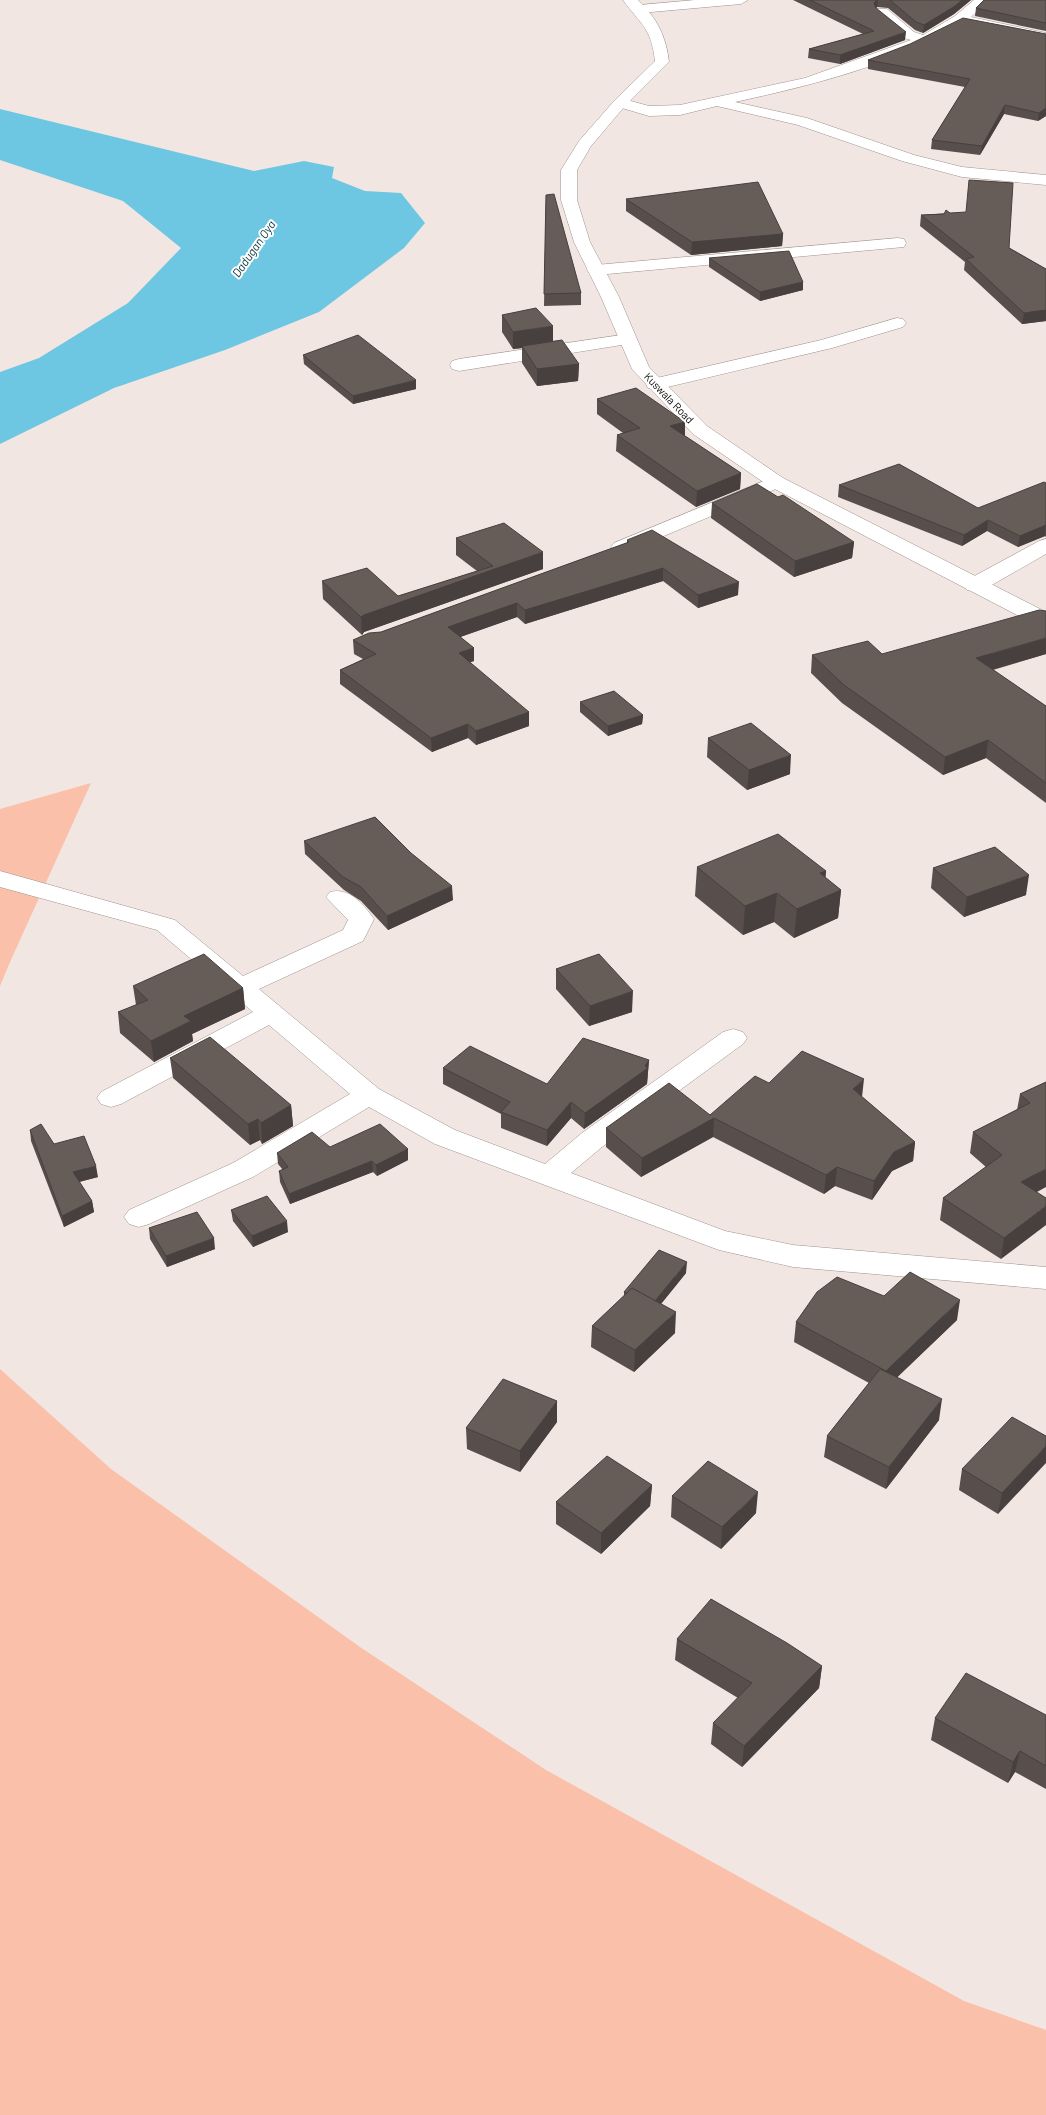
<svg xmlns="http://www.w3.org/2000/svg" width="1046" height="2115" font-family="Barlow,sans-serif">
  <style>
    .green { fill: #fac0a9 }
    .water { fill: #6dc7e2 }
    .lines { fill: none; stroke-linecap: round; stroke-linejoin: round }
    .street-casing { stroke: #9d938f; stroke-width: 1 }
    .secondary-casing { stroke: #9d938f; stroke-width: 1 }
    .street { fill: #fff; fill-rule: evenodd }
    .secondary { fill: #fff; fill-rule: evenodd }
    .wall { fill: #584f4c }
    .shaded-wall { fill: #47403e }
    .building { fill: #665c58; stroke: #47403e }
    .labels { text-anchor: middle; stroke-width: 4; stroke-linejoin: round; paint-order: stroke }
    .far-street-label { font-size: 11px; fill: #0e0a09; stroke: #fff }
    .far-water-label { font-size: 12px; font-style: italic; fill: #07333e; stroke: #fff }
  </style>
  <rect width="100%" height="100%" fill="#f2e6e2"/>
  <g class="green">
    <polygon points="91,783 10,962 0,986 0,809"/>
    <polygon points="0,1369 111,1469 360,1647 546,1770 964,2001 1046,2030 1046,2115 0,2115"/>
  </g>
  <polygon class="water" points="0,109 254,171 304,161 334,167 332,178 365,191 401,193 425,223 404,248 319,312 225,350 114,388 0,444 0,372 39,358 128,303 181,248 123,201 0,160"/>
  <g class="lines">
    <defs>
      <g id="street">
        <polygon points="695,0 748,0 741,4 640,13 633,9 640,5"/>
        <path d="M974,0H989L971,17L1046,33V41L962,24C894,65 813,85 735,102L807,118L914,155L962,167L1046,175V185L962,177L902,161L798,125L717,106L680,115L649,116L615,106L612,103L620,98L649,106L680,105L805,78L911,40L904,38L877,15L875,12L877,9H887L914,32L923,35L955,16Z"/>
        <polygon points="898,238 904,239 906,243 904,247 596,275 590,274 587,270 590,266 596,265"/>
        <polygon points="897,318 903,319 906,323 903,327 832,348 655,390 648,388 646,384 648,380 821,340"/>
        <polygon points="628,334 634,335 637,339 634,343 459,371 452,369 450,365 452,361 459,359"/>
        <polygon points="776,476 783,478 786,482 783,486 628,551 621,553 614,551 611,547 614,543"/>
        <polygon points="1046,539 1046,554 983,590 975,591 967,590 964,585 967,580 1039,541"/>
        <path d="M0,871L175,920L243,976L343,930L348,920L326,897L330,892C349,887 363,904 374,919L363,941L259,989L379,1089L455,1130L545,1164L582,1133L723,1032L733,1029L743,1032L747,1038L743,1044L602,1147L571,1173L725,1231L793,1245L1046,1267V1289L793,1267L719,1250L435,1144L369,1107L253,1177L149,1224L139,1227L129,1224L124,1217L129,1210L233,1163L350,1094L269,1025L121,1104L111,1107L101,1104L97,1098L101,1092L253,1012L233,995L229,994L225,988L157,930L0,887Z"/>
      </g>
      <path id="secondary" d="M623,0H638C657,18 666,36 669,62L625,106L591,146L577,170V200L590,242L619,297L649,367L707,426L783,478L1046,612V628L1038,626L769,486L693,434L632,369L601,297L574,242L561,200V170L579,141L615,100L655,61C651,27 641,25 623,0Z"/>
    </defs>
    <use href="#street" class="street-casing"/>
    <use href="#secondary" class="secondary-casing"/>
    <use href="#street" class="street"/>
    <use href="#secondary" class="secondary"/>
  </g>
  <g class="wall">
    <polygon points="793,0 971,0 954,14 923,33 915,30 888,8 877,7 876,8 905,40 840,64 808,58 809,49 863,34"/>
    <polygon points="1046,0 1046,31 975,16 976,8"/>
    <polygon points="1046,34 1046,116 1038,121 1004,114 980,155 931,149 932,140 965,87 868,69 868,60"/>
    <polygon points="546,195 581,293 581,305 544,306"/>
    <polygon points="626,199 783,234 782,246 691,255 626,211"/>
    <polygon points="950,213 1046,269 1046,321 1022,324 964,270 965,262 920,226 921,215"/>
    <polygon points="709,258 803,282 803,290 760,301 709,267"/>
    <polygon points="502,315 553,341 579,364 578,381 537,386 522,363 522,348 513,349 502,332"/>
    <polygon points="303,355 416,389 353,404 304,364"/>
    <polygon points="597,399 685,422 685,436 741,473 740,489 696,507 616,451 617,435 623,433 597,414"/>
    <polygon points="1046,483 1046,537 1045,536 1018,547 987,531 962,546 838,497 839,485 978,508"/>
    <polygon points="712,503 854,542 852,558 794,577 711,518"/>
    <polygon points="456,538 543,569 364,632 362,635 323,599 322,581 398,596 477,571 456,555"/>
    <polygon points="627,540 738,595 698,608 663,581 525,624 517,617 460,637 474,648 474,661 470,662 529,726 476,745 468,738 432,752 340,684 340,670 363,659 354,654 353,640 381,632 571,563 627,543"/>
    <polygon points="882,654 1046,654 993,670 1046,706 1046,803 986,758 943,775 842,703 811,673 812,655"/>
    <polygon points="580,702 643,715 642,724 608,736 580,712"/>
    <polygon points="708,738 790,774 747,790 707,757"/>
    <polygon points="304,841 453,900 388,930 361,901 344,890 305,854"/>
    <polygon points="697,867 826,871 825,878 841,890 838,918 794,938 774,922 743,935 695,896"/>
    <polygon points="933,868 1026,895 964,917 931,888"/>
    <polygon points="556,969 632,1012 589,1026 556,989"/>
    <polygon points="133,986 243,988 245,1009 192,1034 193,1041 154,1062 120,1033 118,1012 136,1005"/>
    <polygon points="170,1058 291,1105 293,1126 262,1144 260,1140 250,1145 173,1078"/>
    <polygon points="649,1060 647,1084 584,1129 571,1118 547,1146 501,1128 501,1114 443,1084 443,1068 547,1084"/>
    <polygon points="1046,1082 1037,1192 1001,1259 940,1220 943,1198 986,1167 970,1153 973,1132 1017,1110 1020,1094"/>
    <polygon points="769,1083 862,1097 915,1142 913,1161 892,1171 872,1200 835,1186 824,1194 713,1137 641,1177 606,1147 606,1128 710,1115"/>
    <polygon points="30,1130 54,1144 98,1177 79,1182 92,1201 94,1212 64,1227 31,1141"/>
    <polygon points="330,1147 408,1149 408,1160 377,1176 373,1172 290,1204 280,1182 279,1171 283,1170 278,1164 277,1153"/>
    <polygon points="231,1210 288,1232 253,1247 233,1221"/>
    <polygon points="149,1228 215,1249 167,1267 150,1239"/>
    <polygon points="686,1273 661,1304 675,1333 634,1372 591,1347 592,1326 624,1296 624,1292"/>
    <polygon points="884,1296 957,1320 897,1377 939,1420 886,1489 824,1457 827,1436 869,1383 794,1342 796,1322"/>
    <polygon points="557,1422 520,1472 467,1449 466,1428"/>
    <polygon points="1046,1436 998,1514 959,1490 962,1469"/>
    <polygon points="652,1485 650,1506 601,1554 556,1524 556,1502"/>
    <polygon points="672,1496 756,1513 721,1549 671,1517"/>
    <polygon points="677,1639 822,1666 819,1688 742,1767 711,1744 713,1723 738,1698 675,1660"/>
    <polygon points="1046,1715 1046,1789 1015,1772 1008,1783 931,1740 935,1718"/>
  </g>
  <g class="shaded-wall">
    <polygon points="877,0 878,0 877,7 873,11 874,3"/>
    <polygon points="962,0 971,0 954,14 923,33 924,25"/>
    <polygon points="906,32 905,40 840,64 840,55"/>
    <polygon points="1005,105 1004,114 980,155 982,146"/>
    <polygon points="1046,108 1046,116 1038,121 1039,113"/>
    <polygon points="783,234 782,246 691,255 692,242"/>
    <polygon points="803,282 803,290 760,301 760,292"/>
    <polygon points="1046,310 1046,321 1022,324 1024,313"/>
    <polygon points="553,326 553,343 522,346 522,348 513,349 513,332"/>
    <polygon points="579,364 578,381 537,386 537,369"/>
    <polygon points="416,380 416,389 353,404 353,396"/>
    <polygon points="685,422 685,438 670,426"/>
    <polygon points="741,473 740,489 696,507 697,491"/>
    <polygon points="988,520 987,531 962,546 964,535"/>
    <polygon points="1046,525 1045,536 1018,547 1020,536"/>
    <polygon points="854,542 852,558 794,577 795,561"/>
    <polygon points="543,552 543,569 364,632 362,635 361,617 364,615"/>
    <polygon points="663,568 663,581 525,624 525,610"/>
    <polygon points="739,582 738,595 698,608 698,595"/>
    <polygon points="517,603 517,617 449,641 448,627"/>
    <polygon points="1046,638 1046,654 973,675 976,658"/>
    <polygon points="474,648 474,661 459,666 459,653"/>
    <polygon points="529,712 529,726 476,745 476,731"/>
    <polygon points="643,715 642,724 608,736 608,726"/>
    <polygon points="468,724 468,738 432,752 431,738"/>
    <polygon points="988,740 986,758 943,775 945,757"/>
    <polygon points="791,755 790,774 747,790 749,770"/>
    <polygon points="826,871 824,897 841,890 838,918 794,938 797,909 820,873"/>
    <polygon points="1029,875 1026,895 964,917 967,897"/>
    <polygon points="452,886 453,900 388,930 387,916"/>
    <polygon points="777,893 774,922 743,935 745,906"/>
    <polygon points="243,988 245,1009 192,1034 193,1041 154,1062 151,1041 184,1016"/>
    <polygon points="633,991 632,1012 589,1026 590,1006"/>
    <polygon points="649,1060 647,1084 584,1129 585,1113 645,1066"/>
    <polygon points="864,1079 862,1097 853,1089"/>
    <polygon points="571,1102 571,1118 547,1146 547,1130"/>
    <polygon points="291,1105 293,1126 262,1144 261,1123"/>
    <polygon points="714,1118 713,1137 641,1177 642,1158"/>
    <polygon points="258,1119 260,1140 250,1145 248,1124"/>
    <polygon points="915,1142 913,1161 892,1171 872,1200 874,1181 894,1152"/>
    <polygon points="408,1149 408,1160 377,1176 376,1165"/>
    <polygon points="372,1161 373,1172 290,1204 289,1194"/>
    <polygon points="96,1166 98,1177 75,1183 73,1172"/>
    <polygon points="837,1167 835,1186 824,1194 826,1175"/>
    <polygon points="1046,1169 1046,1187 1017,1203 1021,1182"/>
    <polygon points="92,1201 94,1212 64,1227 62,1216"/>
    <polygon points="1046,1206 1046,1225 1001,1259 1004,1238"/>
    <polygon points="287,1221 288,1232 253,1247 252,1236"/>
    <polygon points="214,1238 215,1249 167,1267 166,1256"/>
    <polygon points="687,1262 686,1273 652,1315 653,1304"/>
    <polygon points="960,1300 957,1320 883,1391 886,1371"/>
    <polygon points="676,1312 675,1333 634,1372 635,1350"/>
    <polygon points="942,1399 939,1420 886,1489 889,1467"/>
    <polygon points="557,1401 557,1422 520,1472 520,1451"/>
    <polygon points="1046,1446 1046,1463 998,1514 1002,1493"/>
    <polygon points="652,1485 650,1506 601,1554 601,1533"/>
    <polygon points="758,1492 756,1513 721,1549 722,1527"/>
    <polygon points="822,1666 819,1688 742,1767 744,1746"/>
    <polygon points="1020,1751 1015,1772 1008,1783 1013,1762"/>
  </g>
  <g class="building">
    <polygon points="810,0 877,0 874,3 876,8 906,32 840,55 809,49 874,31"/>
    <polygon points="890,0 962,0 955,6 924,25 916,22"/>
    <polygon points="984,0 1046,0 1046,23 976,8"/>
    <polygon points="963,18 1046,34 1046,108 1039,113 1005,105 982,146 932,140 970,79 868,60 910,44"/>
    <polygon points="969,180 1013,183 1009,248 1046,269 1046,310 1024,313 966,259 974,257 921,215 944,214 946,210 950,213 966,212"/>
    <polygon points="758,182 783,234 692,242 626,199"/>
    <polygon points="554,194 581,293 544,294 546,195"/>
    <polygon points="789,251 803,282 760,292 709,258"/>
    <polygon points="536,308 553,326 513,332 502,315"/>
    <polygon points="358,335 416,380 353,396 303,355"/>
    <polygon points="562,340 579,364 537,369 522,346"/>
    <polygon points="636,388 685,422 670,426 741,473 697,491 617,435 640,428 597,399"/>
    <polygon points="899,464 978,508 1044,482 1046,483 1046,525 1020,536 988,520 964,535 839,485"/>
    <polygon points="757,484 778,497 783,495 854,542 795,561 712,503"/>
    <polygon points="504,523 543,552 364,615 361,617 322,581 367,568 398,596 493,566 456,538"/>
    <polygon points="652,530 739,582 698,595 663,568 525,610 517,603 448,627 474,648 459,653 529,712 476,731 468,724 431,738 340,670 376,654 353,640 369,633 381,632 571,563 629,542 627,540"/>
    <polygon points="1039,610 1046,611 1046,638 976,658 1046,706 1046,783 988,740 945,757 844,685 812,655 868,641 882,654"/>
    <polygon points="614,691 643,715 608,726 580,702"/>
    <polygon points="751,723 791,755 749,770 708,738"/>
    <polygon points="375,817 411,853 452,886 387,916 361,887 343,877 304,841"/>
    <polygon points="778,834 826,871 820,873 841,890 797,909 777,893 745,906 697,867"/>
    <polygon points="995,847 1029,875 967,897 933,868"/>
    <polygon points="204,954 243,988 184,1016 191,1021 151,1041 118,1012 148,1000 133,986"/>
    <polygon points="599,954 633,991 590,1006 556,969"/>
    <polygon points="210,1037 291,1105 261,1123 258,1119 248,1124 170,1058"/>
    <polygon points="583,1038 649,1060 645,1066 648,1068 585,1113 571,1102 547,1130 501,1112 510,1102 443,1068 470,1046 547,1084"/>
    <polygon points="802,1051 864,1079 853,1089 915,1142 894,1152 874,1181 837,1167 826,1175 714,1118 642,1158 606,1128 669,1083 710,1115 755,1076 769,1083"/>
    <polygon points="1046,1082 1046,1169 1021,1182 1046,1198 1046,1206 1004,1238 943,1198 1002,1155 973,1132 1030,1103 1020,1094"/>
    <polygon points="41,1124 54,1144 84,1136 96,1166 73,1172 92,1201 62,1216 30,1130"/>
    <polygon points="380,1124 408,1149 376,1165 372,1161 289,1194 279,1171 288,1167 277,1153 312,1132 330,1147"/>
    <polygon points="267,1196 287,1221 252,1236 231,1210"/>
    <polygon points="197,1212 214,1238 166,1256 149,1228"/>
    <polygon points="659,1250 687,1262 655,1301 632,1288 627,1293 624,1292"/>
    <polygon points="910,1272 960,1300 886,1371 796,1322 817,1292 837,1277 884,1296"/>
    <polygon points="632,1288 676,1312 635,1350 592,1326"/>
    <polygon points="880,1369 942,1399 889,1467 827,1436"/>
    <polygon points="503,1379 557,1401 520,1451 466,1428"/>
    <polygon points="1012,1417 1046,1436 1046,1446 1002,1493 962,1469"/>
    <polygon points="607,1456 652,1485 601,1533 556,1502"/>
    <polygon points="708,1461 758,1492 722,1527 672,1496"/>
    <polygon points="711,1599 787,1643 822,1666 744,1746 713,1723 752,1683 677,1639"/>
    <polygon points="966,1673 1046,1715 1046,1766 1020,1751 1013,1762 935,1718"/>
  </g>
  <g class="labels">
    <g class="far-street-label">
      <text transform="translate(669 398) rotate(46)" y="4">Kuswala Road</text>
    </g>
    <g class="far-water-label">
      <text transform="translate(254 249) rotate(-55)" y="4">Dadugan Oya</text>
    </g>
  </g>
</svg>
